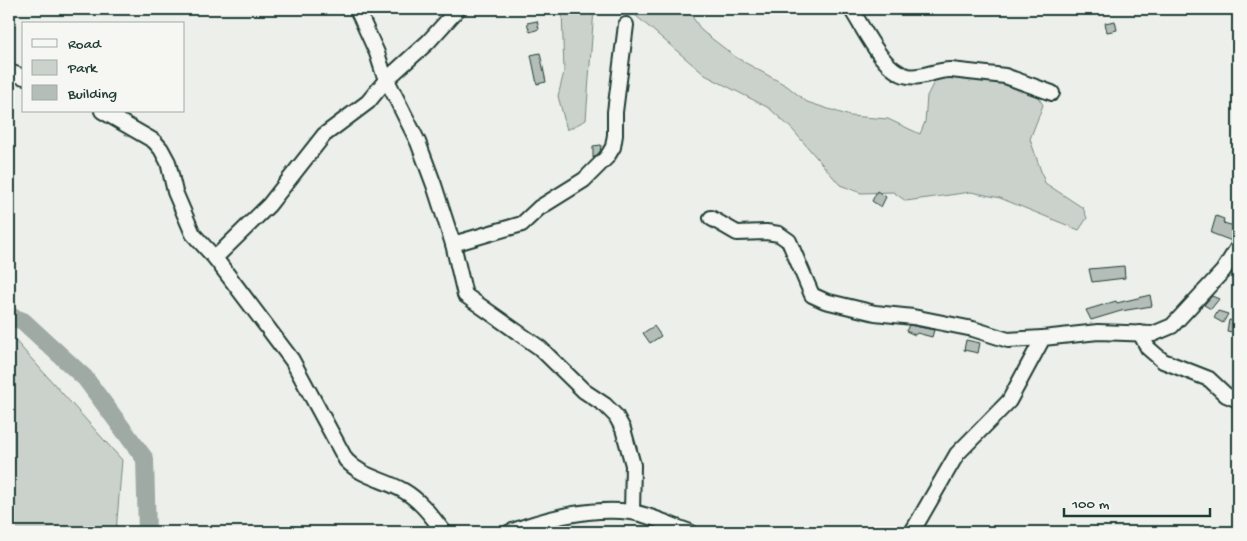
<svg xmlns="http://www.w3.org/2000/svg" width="1247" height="541" font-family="'Gochi Hand',sans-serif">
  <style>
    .green { fill: #cbd2cc; stroke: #758880 }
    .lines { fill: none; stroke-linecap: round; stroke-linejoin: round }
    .river { stroke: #9faaa4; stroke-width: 18 }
    .building { fill: #b4bdb8; stroke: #1f3d34 }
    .minor-casing { stroke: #1f3d34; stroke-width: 18 }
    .minor { stroke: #f6f6f2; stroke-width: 14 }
  </style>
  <rect width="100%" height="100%" fill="#edefea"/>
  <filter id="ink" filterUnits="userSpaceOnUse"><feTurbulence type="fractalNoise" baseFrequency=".02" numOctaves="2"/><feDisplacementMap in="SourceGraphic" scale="10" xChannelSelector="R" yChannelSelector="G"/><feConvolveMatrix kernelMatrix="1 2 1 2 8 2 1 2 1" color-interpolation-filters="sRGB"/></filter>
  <g filter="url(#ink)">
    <g class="green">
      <polygon points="562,9 594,9 586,120 567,130 558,96 564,72"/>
      <polygon points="628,9 687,9 702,31 737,58 787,86 807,102 850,116 888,119 920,134 925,122 927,96 936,78 984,78 1035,92 1043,105 1030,139 1045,183 1083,208 1087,218 1079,230 1000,198 971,192 906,201 893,192 861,193 840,185 792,129 769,108 705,75"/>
      <polygon points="9,337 12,337 122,460 116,532 9,532"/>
    </g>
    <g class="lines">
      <polyline class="river" points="9,316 23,321 85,378 145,459 147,532"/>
    </g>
    <g class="building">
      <polygon points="537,21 539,29 530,32 527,23"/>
      <polygon points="1115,21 1117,30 1107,32 1105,23"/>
      <polygon points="540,53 546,82 537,84 531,55"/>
      <polygon points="601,145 600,152 593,158 593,146"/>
      <polygon points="877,191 886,197 881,207 872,201"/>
      <polygon points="1216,216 1224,219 1223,223 1235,226 1232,241 1211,233"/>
      <polygon points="1124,266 1125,278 1092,282 1089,269"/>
      <polygon points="1150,295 1152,306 1121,311 1091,320 1086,310 1116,301 1117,303"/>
      <polygon points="1212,296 1219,299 1211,309 1204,305"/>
      <polygon points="1218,311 1228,314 1223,323 1214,318"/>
      <polygon points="1229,320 1238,322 1237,333 1227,331"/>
      <polygon points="909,325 934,330 932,337 917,333 915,335 906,331"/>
      <polygon points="654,326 661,336 650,343 643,333"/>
      <polygon points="966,340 980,343 978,353 964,350"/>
    </g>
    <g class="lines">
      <defs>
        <g id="minor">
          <polyline points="357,9 377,53 383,72 418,142 434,185 453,244 465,295 540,348 584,391 605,405 616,416 623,429 633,465 632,512"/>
          <path d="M851,9C864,28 882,71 908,76C922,79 937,69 951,70L1005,76L1052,93"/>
          <polyline points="9,72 24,77"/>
          <path d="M102,111L154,141L161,149L168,162L175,192L193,234L215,258L292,360L346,460C363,478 384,479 404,491C421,501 432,517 444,532"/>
          <polyline points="711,218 737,233 766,232 779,234 789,241 812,295 825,301 875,313 913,317 973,329 1008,340 1043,338"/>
          <polyline points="453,244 522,224 539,208 584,180 607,157 613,147 615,135 615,112 626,25"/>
          <polyline points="215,258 269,205 324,135 368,102 386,80 428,42 458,9"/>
          <polyline points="1140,333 1148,348 1163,361 1209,379 1226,395 1238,400"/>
          <path d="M510,532C547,518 590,507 631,512C651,515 672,526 690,532"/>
          <polyline points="912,532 957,454 1009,401 1043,338 1098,332 1153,334 1172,326 1223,271 1238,247"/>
        </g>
      </defs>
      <use href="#minor" class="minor-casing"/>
      <use href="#minor" class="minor"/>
    </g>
  </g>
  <rect width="1247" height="541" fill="none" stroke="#f6f6f2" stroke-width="30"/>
  <rect x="15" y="15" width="1217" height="511" fill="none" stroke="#1f3d34" stroke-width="2" filter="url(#ink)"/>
  <rect x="22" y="22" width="162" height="90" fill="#f6f6f2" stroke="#a0aca6"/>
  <rect x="32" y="39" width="25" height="8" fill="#f6f6f2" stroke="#a0aca6"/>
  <text x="68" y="48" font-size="15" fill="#1f3d34">Road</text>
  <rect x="32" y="60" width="25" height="15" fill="#cbd2cc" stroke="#a0aca6"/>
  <text x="68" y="72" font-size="15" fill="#1f3d34">Park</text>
  <rect x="32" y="85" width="25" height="15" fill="#b4bdb8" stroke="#a0aca6"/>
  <text x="68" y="98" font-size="15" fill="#1f3d34">Building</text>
  <path d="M1064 508v8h146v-8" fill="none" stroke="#1f3d34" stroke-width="2.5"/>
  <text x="1072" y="508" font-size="15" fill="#1f3d34" stroke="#f6f6f2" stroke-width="4" paint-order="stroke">100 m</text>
</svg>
